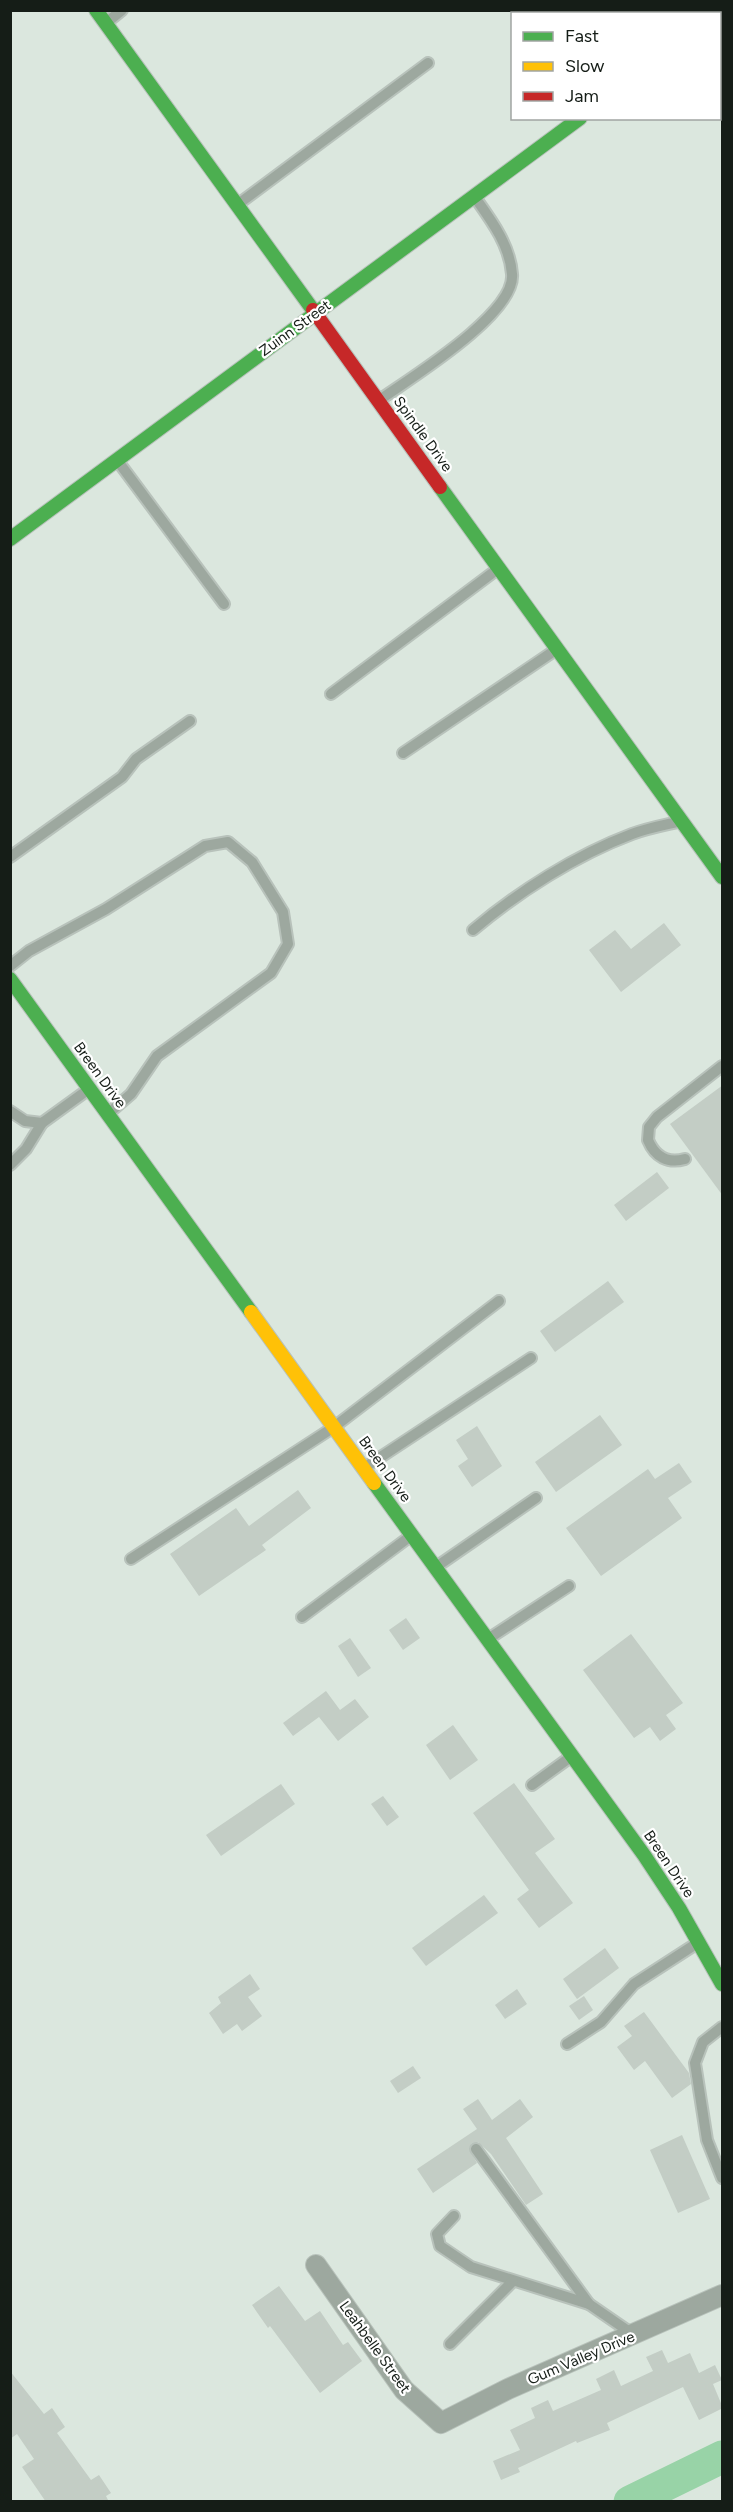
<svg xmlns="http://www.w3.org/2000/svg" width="733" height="2512" font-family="Figtree,sans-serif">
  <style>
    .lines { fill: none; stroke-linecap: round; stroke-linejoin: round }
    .river { stroke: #98d3a7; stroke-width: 33 }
    .building { fill: #c3cdc5 }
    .lane-casing { stroke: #b8c2bb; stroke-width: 14 }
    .street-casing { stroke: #b8c2bb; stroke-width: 22 }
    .fast-casing { stroke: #b8c2bb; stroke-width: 16 }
    .slow-casing { stroke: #b8c2bb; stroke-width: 16 }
    .jam-casing { stroke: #b8c2bb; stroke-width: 16 }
    .lane { stroke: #9da89f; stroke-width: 10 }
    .street { stroke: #9da89f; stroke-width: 20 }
    .fast { stroke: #4caf50; stroke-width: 14 }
    .slow { stroke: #ffc107; stroke-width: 14 }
    .jam { stroke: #c62828; stroke-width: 14 }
    .labels { text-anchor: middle; stroke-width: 4.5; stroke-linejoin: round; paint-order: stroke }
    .street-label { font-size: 15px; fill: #151d17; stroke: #fff }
  </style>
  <rect width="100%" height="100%" fill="#dbe7de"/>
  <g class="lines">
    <polyline class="river" points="630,2502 722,2457"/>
  </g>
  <g class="building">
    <polygon points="664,923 681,945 621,992 589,950 615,930 631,949"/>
    <polygon points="723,1085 723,1196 670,1124"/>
    <polygon points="657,1172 669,1188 626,1221 614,1205"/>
    <polygon points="608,1281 624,1302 555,1352 540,1331"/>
    <polygon points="600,1415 622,1445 556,1492 535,1462"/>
    <polygon points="477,1426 502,1466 472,1487 458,1466 468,1459 456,1440"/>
    <polygon points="679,1463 692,1482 668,1498 682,1518 601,1576 566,1528 648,1469 655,1479"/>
    <polygon points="298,1490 311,1508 262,1545 266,1550 199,1596 170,1554 236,1508 249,1526"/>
    <polygon points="406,1618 420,1638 403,1650 389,1630"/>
    <polygon points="631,1634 683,1703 666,1715 676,1729 660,1741 650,1727 634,1738 583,1670"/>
    <polygon points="350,1638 371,1668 358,1677 338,1646"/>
    <polygon points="326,1691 340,1710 355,1699 369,1717 338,1741 319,1717 293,1736 283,1723"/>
    <polygon points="453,1725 478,1760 450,1780 426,1745"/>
    <polygon points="514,1783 555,1839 535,1853 573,1903 539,1928 517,1899 529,1890 473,1813"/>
    <polygon points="281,1784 295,1804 221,1856 206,1835"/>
    <polygon points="383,1796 399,1817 387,1826 371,1804"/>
    <polygon points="484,1895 498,1913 426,1966 412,1948"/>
    <polygon points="605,1948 619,1968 577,1999 563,1979"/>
    <polygon points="250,1974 260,1989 248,1997 262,2016 242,2031 237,2024 223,2034 209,2013 221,2003 218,1997"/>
    <polygon points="517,1989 527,2004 505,2019 495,2005"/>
    <polygon points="584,1996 593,2010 579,2020 569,2006"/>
    <polygon points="644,2012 689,2073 691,2084 672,2098 645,2061 634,2070 617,2047 632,2036 624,2026"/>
    <polygon points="413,2066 421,2078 398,2093 390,2081"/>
    <polygon points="478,2099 492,2120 520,2099 533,2117 506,2138 543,2194 526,2205 491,2154 478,2142 472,2143 469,2149 477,2163 433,2193 417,2169 477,2129 463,2109"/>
    <polygon points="682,2135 710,2199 678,2213 650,2150"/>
    <polygon points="279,2286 305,2321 320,2311 343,2345 348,2342 362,2361 320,2393 270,2326 268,2328 252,2305"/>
    <polygon points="662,2350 668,2363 690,2353 699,2373 715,2365 722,2380 713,2384 723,2408 699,2420 683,2387 607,2423 610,2430 577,2443 576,2441 518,2468 520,2472 501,2480 493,2461 520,2450 510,2430 535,2418 531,2408 548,2400 553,2411 601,2390 596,2379 614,2370 621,2386 653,2371 646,2357"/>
    <polygon points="10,2371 44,2414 52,2408 65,2427 57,2433 91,2480 99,2475 111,2493 106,2496 109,2502 46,2502 22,2467 34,2459 17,2434 10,2439"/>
  </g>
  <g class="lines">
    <defs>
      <g id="lane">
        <polyline points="106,23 122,10"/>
        <polyline points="720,47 722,52"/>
        <polyline points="237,205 428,63"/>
        <path d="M378,401C409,379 516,314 512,274C510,245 491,220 474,196"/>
        <polyline points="117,460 224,604"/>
        <polyline points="331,694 499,568"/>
        <polyline points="403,753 557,649"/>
        <polyline points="10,857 122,777 136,759 190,721"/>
        <path d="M473,930C518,892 576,855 632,834C648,828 665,825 682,821"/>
        <polyline points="10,966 29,951 106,909 205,846 228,842 252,862 283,912 288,944 271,973 157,1056 131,1094 109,1113"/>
        <polyline points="10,1111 25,1121 42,1123 89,1089"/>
        <path d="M685,1159C668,1164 655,1157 648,1140L649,1127L657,1117L722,1066"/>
        <polyline points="10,1165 26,1149 42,1123"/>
        <polyline points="364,1468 531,1358"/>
        <polyline points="131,1559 334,1427 499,1301"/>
        <polyline points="436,1567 536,1498"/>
        <polyline points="302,1617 412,1535"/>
        <polyline points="488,1639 569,1586"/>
        <polyline points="532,1785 572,1756"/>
        <polyline points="722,2027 703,2042 695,2063 707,2140 722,2178"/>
        <polyline points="567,2044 601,2022 634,1984 699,1942"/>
        <polyline points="476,2149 589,2304 634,2335"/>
        <polyline points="454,2216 437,2234 440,2246 471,2267 589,2304"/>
        <polyline points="450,2344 513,2281"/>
      </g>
      <g id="street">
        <polyline points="720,16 722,14"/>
        <polyline points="316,2265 404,2390 441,2423 508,2389 722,2295"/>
      </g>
      <g id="fast">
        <polyline points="96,10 313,310"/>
        <polyline points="440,487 722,877"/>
        <polyline points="10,539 580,118"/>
        <polyline points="10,979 251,1312"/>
        <polyline points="374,1483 644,1855 679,1908 722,1984"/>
      </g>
      <polyline id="slow" points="251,1312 374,1483"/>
      <polyline id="jam" points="313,310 440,487"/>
    </defs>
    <use href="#lane" class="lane-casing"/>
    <use href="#street" class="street-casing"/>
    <use href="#fast" class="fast-casing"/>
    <use href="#slow" class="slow-casing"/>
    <use href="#jam" class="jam-casing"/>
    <use href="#lane" class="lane"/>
    <use href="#street" class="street"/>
    <use href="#fast" class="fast"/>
    <use href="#slow" class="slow"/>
    <use href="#jam" class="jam"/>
  </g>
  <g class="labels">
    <g class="street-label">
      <text transform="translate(295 328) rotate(-36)" y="5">Zuinn Street</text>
      <text transform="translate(423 434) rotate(54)" y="5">Spindle Drive</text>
      <text transform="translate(100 1075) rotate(54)" y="5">Breen Drive</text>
      <text transform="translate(385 1469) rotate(54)" y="5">Breen Drive</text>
      <text transform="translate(669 1864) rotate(56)" y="5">Breen Drive</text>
      <text transform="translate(375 2347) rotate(54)" y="5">Leahbelle Street</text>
      <text transform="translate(581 2358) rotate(-23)" y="5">Gum Valley Drive</text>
    </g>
  </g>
  <rect width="733" height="2512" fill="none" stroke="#151d17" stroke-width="24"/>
  <rect x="511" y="12" width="210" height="108" fill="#ffffff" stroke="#a1a5a2" stroke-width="1.5"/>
  <rect x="523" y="32" width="30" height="9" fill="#4caf50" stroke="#a1a5a2" stroke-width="1.5"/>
  <text x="565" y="42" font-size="18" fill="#151d17">Fast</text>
  <rect x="523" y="62" width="30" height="9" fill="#ffc107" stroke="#a1a5a2" stroke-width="1.5"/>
  <text x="565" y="72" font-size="18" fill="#151d17">Slow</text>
  <rect x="523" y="92" width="30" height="9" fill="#c62828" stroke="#a1a5a2" stroke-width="1.5"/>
  <text x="565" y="102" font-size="18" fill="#151d17">Jam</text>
</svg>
